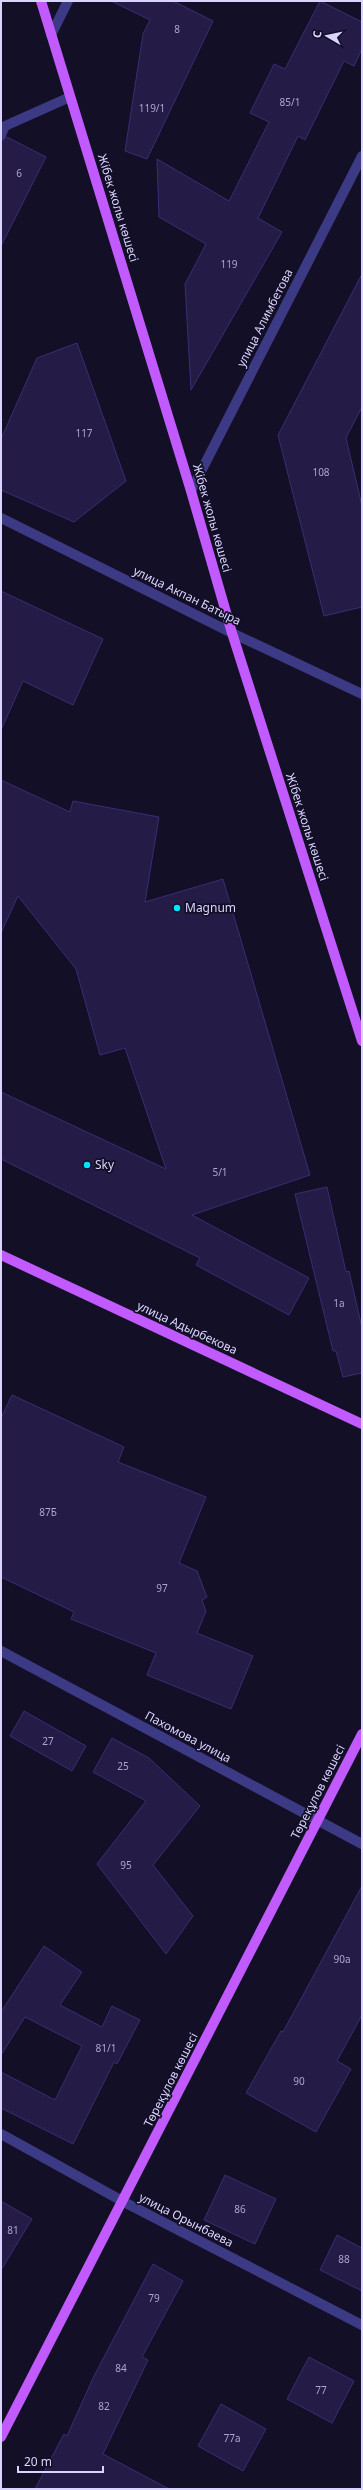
<svg xmlns="http://www.w3.org/2000/svg" width="363" height="2490" font-family="'Noto Sans',sans-serif">
  <style>
    .building { fill: #241b47; stroke: #3b2d73 }
    .lines { fill: none; stroke-linecap: round; stroke-linejoin: round }
    .minor { stroke: #3d3a85; stroke-width: 10 }
    .major { stroke: #c25bff; stroke-width: 10 }
    .poi-dot { fill: #00e5ff; stroke: #130f26; stroke-width: 1.5 }
    .labels { text-anchor: middle; stroke-width: 3.5; stroke-linejoin: round; paint-order: stroke }
    .number-label { font-size: 10px; fill: #aca6d1 }
    .street-label { font-size: 12px; fill: #d9d4ff; stroke: #130f26 }
    .poi-label { font-size: 12px; fill: #d9d4ff; stroke: #130f26; text-anchor: start }
  </style>
  <rect width="100%" height="100%" fill="#130f26"/>
  <g class="building">
    <polygon points="111,1 173,1 213,21 147,159 125,151 143,34 150,20"/>
    <polygon points="320,1 362,22 362,49 354,66 344,61 305,140 298,136 258,218 282,232 191,390 185,284 206,244 159,217 157,159 229,201 269,122 250,113 274,64 285,69"/>
    <polygon points="7,137 46,157 1,246 1,141"/>
    <polygon points="362,274 362,407 346,438 362,506 362,607 324,616 278,435"/>
    <polygon points="77,343 126,481 74,522 1,490 1,439 37,358"/>
    <polygon points="1,591 103,639 73,705 23,681 1,730"/>
    <polygon points="1,780 70,812 73,801 159,817 145,902 223,879 310,1175 192,1215 309,1278 289,1315 196,1265 200,1258 1,1159 1,1092 166,1169 125,1048 100,1055 76,969 18,896 1,933"/>
    <polygon points="327,1187 346,1272 349,1271 362,1328 362,1373 343,1377 336,1351 333,1351 295,1194"/>
    <polygon points="12,1395 124,1447 118,1462 206,1497 179,1563 197,1571 207,1597 202,1600 206,1611 197,1633 253,1656 231,1709 147,1675 156,1653 71,1619 74,1612 1,1577 1,1418"/>
    <polygon points="24,1711 86,1746 72,1771 10,1736"/>
    <polygon points="112,1738 149,1758 200,1806 153,1865 193,1916 166,1954 97,1864 146,1801 93,1772"/>
    <polygon points="362,1886 362,2015 337,2061 351,2069 316,2132 246,2093 281,2031 283,2032"/>
    <polygon points="44,1946 82,1972 60,2005 102,2027 112,2006 140,2020 117,2064 114,2062 73,2144 1,2108 1,2072 55,2100 82,2046 25,2017 1,2055 1,2012"/>
    <polygon points="225,2175 276,2199 255,2244 204,2220"/>
    <polygon points="1,2201 32,2219 1,2270"/>
    <polygon points="337,2235 362,2248 362,2291 320,2270"/>
    <polygon points="153,2264 183,2281 142,2357 148,2360 103,2454 169,2489 35,2489 64,2434 67,2436 94,2376"/>
    <polygon points="309,2357 354,2381 332,2423 287,2399"/>
    <polygon points="221,2404 266,2429 243,2471 198,2446"/>
  </g>
  <g class="lines">
    <g class="minor">
      <polyline points="51,35 68,1"/>
      <polyline points="1,135 5,126 70,97"/>
      <polyline points="191,491 362,156"/>
      <polyline points="1,518 232,633 362,694"/>
      <polyline points="1,1651 362,1844"/>
      <polyline points="1,2134 124,2202 362,2325"/>
    </g>
    <g class="major">
      <polyline points="41,1 191,491 232,633 362,1041"/>
      <polyline points="1,1255 362,1424"/>
      <polyline points="1,2437 362,1734"/>
    </g>
  </g>
  <g class="poi-dot">
    <circle cx="177" cy="908" r="4"/>
    <circle cx="87" cy="1165" r="4"/>
  </g>
  <g class="labels">
    <g class="number-label">
      <text x="177" y="33">8</text>
      <text x="290" y="106">85/1</text>
      <text x="152" y="112">119/1</text>
      <text x="19" y="177">6</text>
      <text x="229" y="268">119</text>
      <text x="84" y="437">117</text>
      <text x="321" y="476">108</text>
      <text x="220" y="1176">5/1</text>
      <text x="339" y="1307">1а</text>
      <text x="48" y="1516">87Б</text>
      <text x="162" y="1592">97</text>
      <text x="48" y="1745">27</text>
      <text x="123" y="1770">25</text>
      <text x="126" y="1869">95</text>
      <text x="342" y="1963">90а</text>
      <text x="106" y="2052">81/1</text>
      <text x="299" y="2085">90</text>
      <text x="240" y="2213">86</text>
      <text x="13" y="2234">81</text>
      <text x="344" y="2263">88</text>
      <text x="154" y="2302">79</text>
      <text x="121" y="2372">84</text>
      <text x="321" y="2394">77</text>
      <text x="104" y="2410">82</text>
      <text x="232" y="2442">77а</text>
    </g>
    <g class="street-label">
      <text transform="translate(118 208) rotate(73)" y="4">Жібек жолы көшесі</text>
      <text transform="translate(265 318) rotate(-63)" y="4">улица Алимбетова</text>
      <text transform="translate(212 518) rotate(74)" y="4">Жібек жолы көшесі</text>
      <text transform="translate(187 596) rotate(26)" y="4">улица Акпан Батыра</text>
      <text transform="translate(307 827) rotate(72)" y="4">Жібек жолы көшесі</text>
      <text transform="translate(187 1328) rotate(25)" y="4">улица Адырбекова</text>
      <text transform="translate(188 1737) rotate(28)" y="4">Пахомова улица</text>
      <text transform="translate(318 1792) rotate(-63)" y="4">Төреқұлов көшесі</text>
      <text transform="translate(171 2080) rotate(-63)" y="4">Төреқұлов көшесі</text>
      <text transform="translate(186 2220) rotate(27)" y="4">улица Орынбаева</text>
    </g>
    <g class="poi-label">
      <text x="185" y="912">Magnum</text>
      <text x="95" y="1169">Sky</text>
    </g>
  </g>
  <rect width="363" height="2490" fill="none" stroke="#d9d4ff" stroke-width="4"/>
  <g transform="translate(327 36) rotate(279)" stroke="#130f26" stroke-width="3" paint-order="stroke">
  <path d="M0-3L7 15L0 10L-7 15Z" fill="#d9d4ff"/>
  <text y="-6" font-size="11" font-weight="bold" text-anchor="middle" fill="#d9d4ff">С</text>
  </g>
  <path d="M18 2466v6h85v-6" fill="none" stroke="#d9d4ff" stroke-width="2"/>
  <text x="24" y="2466" font-size="12" fill="#d9d4ff" stroke="#130f26" stroke-width="3" paint-order="stroke">20 m</text>
</svg>
